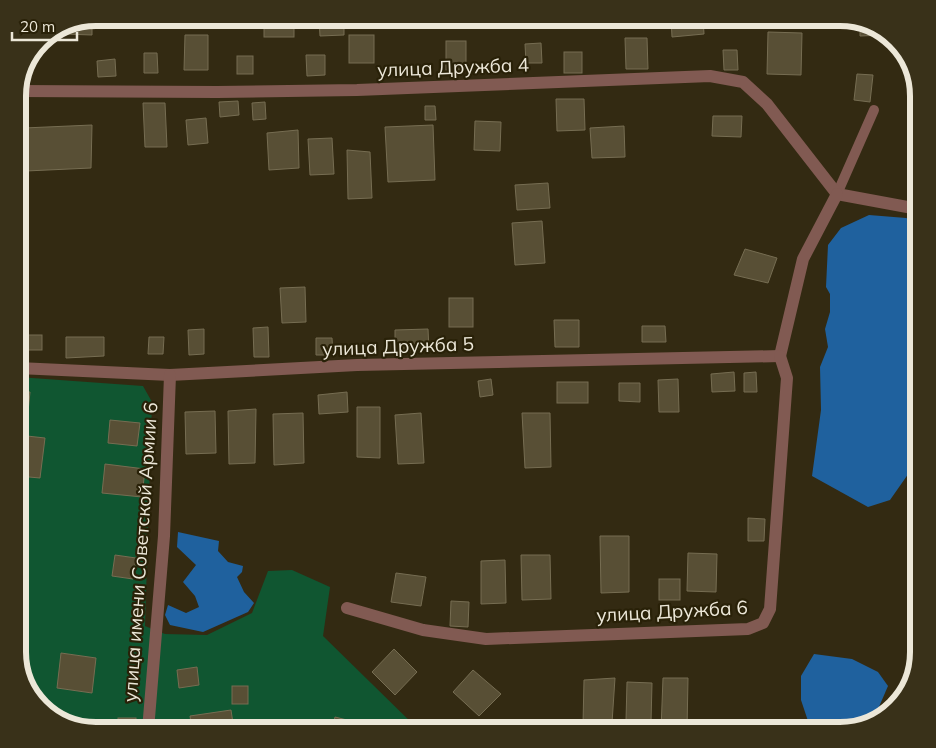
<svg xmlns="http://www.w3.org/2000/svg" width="936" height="748" font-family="Mulish,sans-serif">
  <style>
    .green { fill: #105631 }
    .water { fill: #1f619e }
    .building { fill: #584f35; stroke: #766d52 }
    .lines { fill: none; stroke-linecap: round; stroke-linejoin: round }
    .lane { stroke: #815a52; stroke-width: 10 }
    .street { stroke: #815a52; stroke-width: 12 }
    .labels { text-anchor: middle; stroke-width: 4.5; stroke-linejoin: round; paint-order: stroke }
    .street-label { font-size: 19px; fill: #ece7d8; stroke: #292108 }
    .rim { fill: none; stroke: #ece7d8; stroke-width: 6 }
  </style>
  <rect width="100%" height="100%" fill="#332a12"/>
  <polygon class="green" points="18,377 143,386 152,402 145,626 165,634 207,635 252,613 268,571 292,570 330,587 323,636 419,730 96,730 44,711 18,657"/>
  <g class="water">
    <polygon points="869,215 906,218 918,222 918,460 890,500 868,507 812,476 821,410 820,367 828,347 825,329 830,312 830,294 826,287 828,245 841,228"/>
    <polygon points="178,532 219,541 218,551 228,562 243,566 242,572 237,577 244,592 254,603 248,612 203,632 170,625 165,615 168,605 186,613 199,607 195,596 183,582 196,565 177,547"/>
    <polygon points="814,654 852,659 878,672 888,686 872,723 840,730 811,730 801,700 801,676"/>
  </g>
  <g class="building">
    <rect x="264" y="18" width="30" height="19"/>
    <polygon points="319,18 344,18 344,35 320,36"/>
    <polygon points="671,18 703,18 704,34 672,37"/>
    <polygon points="92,19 92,35 63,34 63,30"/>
    <polygon points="860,25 882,33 883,35 860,36"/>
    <polygon points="768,32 802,33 801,75 767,74"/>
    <polygon points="185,35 208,35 208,70 184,70"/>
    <rect x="349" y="35" width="25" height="28"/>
    <polygon points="625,38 647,38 648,69 626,69"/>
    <rect x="446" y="41" width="20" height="29"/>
    <polygon points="541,43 542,63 526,63 525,44"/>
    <polygon points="723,50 737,50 738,70 724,70"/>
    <rect x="564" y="52" width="18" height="21"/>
    <polygon points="144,53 157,53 158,73 144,73"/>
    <polygon points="306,55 325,55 325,75 307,76"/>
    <rect x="237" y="56" width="16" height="18"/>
    <polygon points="115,59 116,76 98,77 97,61"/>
    <polygon points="857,74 873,75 870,102 854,100"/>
    <polygon points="556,99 584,99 585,130 557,131"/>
    <polygon points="238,101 239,115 220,117 219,102"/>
    <polygon points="265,102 266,119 253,120 252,103"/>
    <polygon points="143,103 165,103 167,147 145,147"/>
    <polygon points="425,106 435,106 436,120 425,120"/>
    <polygon points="713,116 742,116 741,137 712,136"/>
    <polygon points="206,118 208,143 188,145 186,120"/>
    <polygon points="475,121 501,122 500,151 474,150"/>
    <polygon points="92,125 91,168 26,171 24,128"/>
    <polygon points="433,125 435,180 388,182 385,127"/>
    <polygon points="624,126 625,157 592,158 590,128"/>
    <polygon points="298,130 299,168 269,170 267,133"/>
    <polygon points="332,138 334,174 310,175 308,139"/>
    <polygon points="347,150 370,152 372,198 348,199"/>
    <polygon points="548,183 550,208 517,210 515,185"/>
    <polygon points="542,221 545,263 515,265 512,223"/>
    <polygon points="745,249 777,258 768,283 734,275"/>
    <polygon points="305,287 306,322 282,323 280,288"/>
    <rect x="449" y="298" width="24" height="29"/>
    <polygon points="554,320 579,320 579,347 555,347"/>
    <polygon points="642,326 665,326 666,342 642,342"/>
    <polygon points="268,327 269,357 254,357 253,328"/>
    <polygon points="204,329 204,354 189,355 188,330"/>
    <polygon points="428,329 429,350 395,350 395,330"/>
    <rect x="28" y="335" width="14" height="15"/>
    <polygon points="66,337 104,337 104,356 66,358"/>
    <polygon points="149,337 164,337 163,354 148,354"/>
    <polygon points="316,338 332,338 333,355 316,355"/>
    <polygon points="734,372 735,391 712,392 711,374"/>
    <polygon points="756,372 757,392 744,392 744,373"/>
    <polygon points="491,379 493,395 480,397 478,381"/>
    <polygon points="678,379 679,412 659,412 658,380"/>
    <rect x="557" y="382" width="31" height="21"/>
    <polygon points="619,383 640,383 640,402 619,401"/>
    <polygon points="18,391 30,392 27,422 18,421"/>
    <polygon points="347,392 348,412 319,414 318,395"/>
    <polygon points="357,407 380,407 380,458 357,457"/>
    <polygon points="256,409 255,463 229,464 228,411"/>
    <polygon points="215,411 216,453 186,454 185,412"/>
    <polygon points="303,413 304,463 274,465 273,414"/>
    <polygon points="421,413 424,463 398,464 395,415"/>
    <polygon points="522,413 550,413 551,467 525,468"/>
    <polygon points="110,420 140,423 137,446 108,443"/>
    <polygon points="18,435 45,438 40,478 18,476"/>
    <polygon points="105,464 145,469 142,497 102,493"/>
    <polygon points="748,518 765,519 764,541 748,541"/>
    <polygon points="600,536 629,536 629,592 601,593"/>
    <polygon points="688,553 717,554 716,592 687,591"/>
    <polygon points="115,555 136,558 133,579 112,576"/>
    <polygon points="521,555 550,555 551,599 522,600"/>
    <polygon points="505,560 506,603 481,604 481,561"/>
    <polygon points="396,573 426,577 421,606 391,602"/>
    <rect x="659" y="579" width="21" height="21"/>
    <polygon points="451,601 469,602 468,627 450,626"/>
    <polygon points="394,649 417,672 395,695 372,672"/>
    <polygon points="61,653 96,658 92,693 57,688"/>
    <polygon points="197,667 199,685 179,688 177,670"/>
    <polygon points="473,670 501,694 479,716 453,692"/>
    <polygon points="615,678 612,723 583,724 584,680"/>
    <polygon points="663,678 688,678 687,730 661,730"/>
    <polygon points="627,682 652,683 651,722 626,721"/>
    <rect x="232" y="686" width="16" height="18"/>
    <polygon points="231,710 234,730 192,730 190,716"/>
    <polygon points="335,717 363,724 362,730 332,730"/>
    <rect x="118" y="718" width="18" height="12"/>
    <polygon points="471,720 481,730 461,730"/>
    <polygon points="751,725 778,726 777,730 751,730"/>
  </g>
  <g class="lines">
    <polyline class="lane" points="837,194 874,110"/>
    <g class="street">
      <polyline points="18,91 217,92 357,90 710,76 743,82 767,104 837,194"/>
      <polyline points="837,194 918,209"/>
      <polyline points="780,356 803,259 837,194"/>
      <polyline points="18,368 170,375 357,365 780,356"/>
      <polyline points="347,608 423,630 486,639 748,629 763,623 770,609 787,378 780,356"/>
      <polyline points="148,730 164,536 170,375"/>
    </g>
  </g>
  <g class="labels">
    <g class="street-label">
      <text transform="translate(453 67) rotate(-2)" y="7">улица Дружба 4</text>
      <text transform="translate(398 346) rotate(-2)" y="7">улица Дружба 5</text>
      <text transform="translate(140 552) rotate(-86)" y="7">улица имени Советской Армии 6</text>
      <text transform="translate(672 611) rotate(-3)" y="7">улица Дружба 6</text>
    </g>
  </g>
  <path d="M0 0H936V748H0ZM96 26H840A70 70 0 0 1 910 96V652A70 70 0 0 1 840 722H96A70 70 0 0 1 26 652V96A70 70 0 0 1 96 26Z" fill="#393119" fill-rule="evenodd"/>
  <path class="rim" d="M96 26H840A70 70 0 0 1 910 96V652A70 70 0 0 1 840 722H96A70 70 0 0 1 26 652V96A70 70 0 0 1 96 26Z"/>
  <path d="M12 32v8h65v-8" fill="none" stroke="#ece7d8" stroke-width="2.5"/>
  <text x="20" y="32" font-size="15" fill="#ece7d8" stroke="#292108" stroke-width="4" paint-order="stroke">20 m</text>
</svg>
